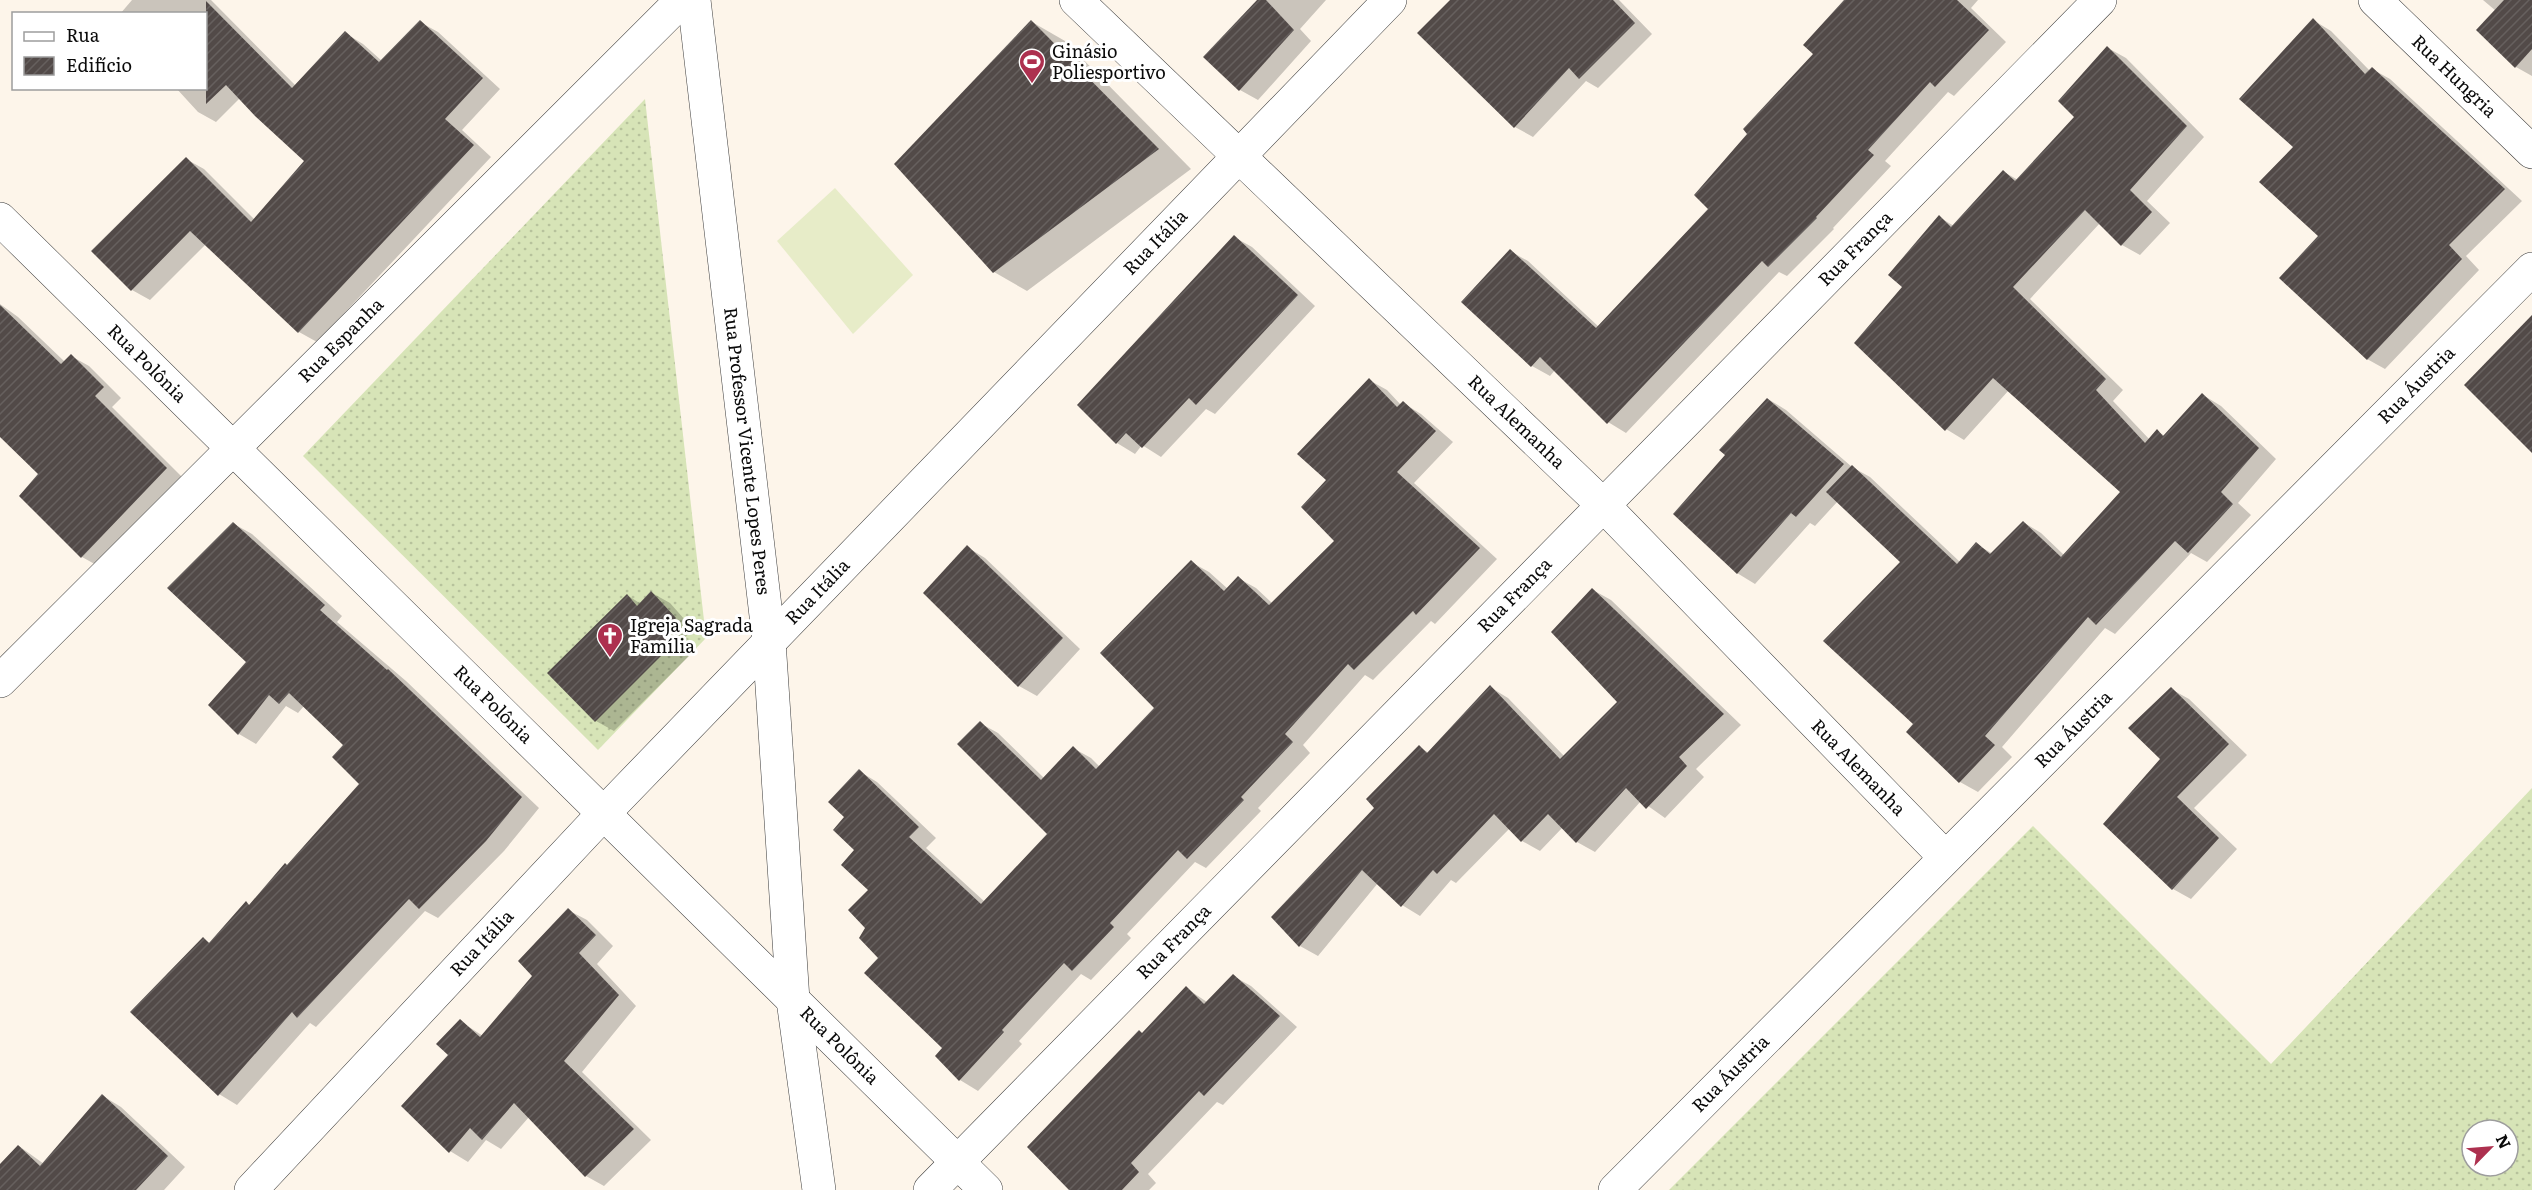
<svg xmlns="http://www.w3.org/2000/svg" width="2532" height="1190" font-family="Literata,serif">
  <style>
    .grass { fill: url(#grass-dots); fill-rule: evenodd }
    .pitch { fill: #e7ecc8 }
    .shadow { fill: #0003 }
    .building { fill: url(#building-hatch) }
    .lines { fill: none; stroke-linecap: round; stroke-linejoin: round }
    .minor-casing { stroke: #3d3d3d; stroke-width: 34 }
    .minor { stroke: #fff; stroke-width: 33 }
    .labels { text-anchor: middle; stroke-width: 6; stroke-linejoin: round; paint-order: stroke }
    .poi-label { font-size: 18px; fill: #0a0a0a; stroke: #fff; text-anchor: start }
    .street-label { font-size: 18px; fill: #0a0a0a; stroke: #fff }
  </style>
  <defs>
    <pattern id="grass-dots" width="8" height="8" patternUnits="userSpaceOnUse" patternTransform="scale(1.5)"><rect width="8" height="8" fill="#d7e4b7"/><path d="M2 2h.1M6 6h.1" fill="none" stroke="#b7c29c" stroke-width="1.8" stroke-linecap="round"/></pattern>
    <pattern id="building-hatch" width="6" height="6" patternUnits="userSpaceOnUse" patternTransform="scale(1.5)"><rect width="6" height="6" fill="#524a48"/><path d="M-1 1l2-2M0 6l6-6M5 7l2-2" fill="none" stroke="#66605e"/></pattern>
  </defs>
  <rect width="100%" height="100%" fill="#fdf5ea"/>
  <g class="grass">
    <polygon points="645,99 706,638 598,750 303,456"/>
    <path d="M2532,788V1190H1669L2033,826L2271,1064ZM2472,1130H2508V1166H2472Z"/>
  </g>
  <polygon class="pitch" points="835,188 913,275 853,334 777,241"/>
  <g class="shadow">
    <polygon points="132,0 211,0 296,86 345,33 363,44 382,61 420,22 438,32 500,89 462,130 491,157 317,342 299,332 206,244 150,300 132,290 186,159 204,169 255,220 306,161 240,98 216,122 198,112 176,88 206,88 206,14 120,14"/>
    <polygon points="1259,0 1326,0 1300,29 1311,41 1258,100 1240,90 1205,57"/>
    <polygon points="1452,0 1619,0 1652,34 1598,88 1586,81 1533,137 1515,127"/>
    <polygon points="1846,0 1978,0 1971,8 2006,42 1954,96 1948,92 1885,161 1891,166 1833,228 1834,229 1787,276 1779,272 1626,433 1608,422 1555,370 1550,376 1532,366 1510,251 1528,261 1599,327 1710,209 1815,54"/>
    <polygon points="2483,0 2532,0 2532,76 2516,67 2496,11"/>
    <polygon points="2313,20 2331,31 2370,71 2372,69 2390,79 2522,201 2466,256 2479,270 2385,369 2367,359 2320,236 2295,147"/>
    <polygon points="1032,22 1065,41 1191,169 1027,291 994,272"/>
    <polygon points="2108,48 2126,58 2204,137 2147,201 2170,223 2140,255 2122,245 2100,223 2030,299 2123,390 2113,401 2150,440 2157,431 2165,436 2203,395 2221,406 2276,459 2238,503 2251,515 2207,562 2191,553 2115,634 2105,628 2002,747 2012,757 1978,792 1960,782 1915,724 1902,562 1838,501 1815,526 1810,523 1755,584 1737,573 1728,455 1768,399 1786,410 1852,467 1870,477 1960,562 1976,544 1993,554 2023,522 2041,533 2064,555 2122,492 2009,390 1964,440 1946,429 1904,287 1939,217 1954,226 2004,172 2018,180 2076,117"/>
    <polygon points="1234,237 1252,247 1315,306 1215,414 1206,409 1161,457 1142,445 1135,454 1117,443"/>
    <polygon points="0,304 18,317 65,362 71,356 89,366 121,398 112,407 184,479 100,567 82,557 41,474 0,435"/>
    <polygon points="1369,380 1387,390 1401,405 1403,403 1421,414 1453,442 1414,483 1497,559 1435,624 1431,621 1373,680 1365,675 1303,745 1310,753 1258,808 1261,811 1206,868 1195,862 1127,934 1131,938 1091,980 1081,974 1019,1041 1022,1044 978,1091 960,1080 944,1048 880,958 867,928 870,890 846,817 859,771 877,782 936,838 926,848 985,902 1049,834 980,723 998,733 1044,778 1073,748 1091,758 1100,767 1156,708 1191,562 1209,572 1228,589 1238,578 1256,588 1273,604 1336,541 1329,480"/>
    <polygon points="234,524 252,534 342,616 337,622 406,681 539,808 504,851 438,918 425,911 316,1027 310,1023 237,1105 219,1094 203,939 210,943 246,903 250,906 361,784 345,745 304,706 298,713 286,706 256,744 239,734 248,662"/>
    <polygon points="967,547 985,558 1080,649 1037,696 1019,686"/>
    <polygon points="1593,590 1611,600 1741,725 1696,769 1704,777 1665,818 1641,801 1595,852 1577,842 1563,827 1540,851 1522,841 1510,828 1456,883 1451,880 1420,916 1402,905 1378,883 1318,956 1300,946 1376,808 1419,747 1429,753 1490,687 1508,698 1564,756 1619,702"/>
    <polygon points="652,593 670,603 693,629 679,644 690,655 614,731 596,721 627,595 641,604"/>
    <polygon points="2171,689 2189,699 2247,755 2194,808 2237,849 2191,899 2173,889 2105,824 2163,759"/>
    <polygon points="568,910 587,920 613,946 597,964 636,1006 582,1072 651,1140 604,1186 586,1176 529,1117 501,1149 486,1140 468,1162 450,1151 450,1055 460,1021 483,1036 534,976"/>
    <polygon points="1233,976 1251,986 1297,1027 1223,1105 1217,1102 1148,1174 1156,1183 1149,1190 1071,1190 1144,1034 1186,988 1207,1002"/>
    <polygon points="103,1096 121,1107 185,1167 164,1190 0,1190 0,1166 19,1146 44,1164"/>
  </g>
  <g class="building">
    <polygon points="1257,0 1266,0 1294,30 1239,91 1203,57"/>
    <polygon points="1450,0 1613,0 1635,23 1579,79 1569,68 1514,128 1417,33"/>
    <polygon points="1844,0 1957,0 1989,30 1935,87 1930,82 1868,150 1874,155 1816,217 1817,218 1768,267 1762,261 1607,424 1540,357 1531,367 1461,302 1510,249 1596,328 1708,209 1694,195 1747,134 1743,129 1813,54 1803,45"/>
    <polygon points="2504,0 2532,0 2532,49 2515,68 2476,30"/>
    <polygon points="206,1 292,88 345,31 379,62 420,20 483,78 445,119 474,145 298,333 190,231 131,291 91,251 186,157 251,222 304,161 255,116 226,85 206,104"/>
    <polygon points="2313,18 2365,74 2372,67 2505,189 2449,245 2462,259 2367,360 2279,278 2318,236 2259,182 2293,147 2239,99"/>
    <polygon points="1031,20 1159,149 993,273 894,164"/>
    <polygon points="2107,46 2187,126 2130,190 2152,212 2121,246 2085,210 2013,287 2106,379 2096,390 2145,443 2157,429 2163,436 2202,393 2259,448 2221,492 2233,504 2188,553 2175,541 2096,625 2088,617 1985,736 1995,745 1959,783 1906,732 1913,724 1823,641 1900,562 1826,492 1852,465 1957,564 1976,542 1990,554 2023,521 2061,557 2120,492 1993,378 1945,431 1854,343 1902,287 1888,275 1939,215 1951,227 2003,170 2015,181 2074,117 2058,101"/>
    <polygon points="1234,235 1298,295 1196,405 1189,398 1142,448 1126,433 1116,444 1077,405"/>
    <polygon points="0,305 61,364 71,354 104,387 95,396 167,468 81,558 19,496 38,474 0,437"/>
    <polygon points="2532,315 2532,453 2464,385"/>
    <polygon points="1369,378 1397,407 1403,401 1436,431 1397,472 1480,548 1416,615 1413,611 1354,670 1348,664 1285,734 1293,742 1241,797 1244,800 1187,859 1178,850 1110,923 1114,927 1072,971 1064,963 1002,1030 1004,1032 959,1081 935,1056 942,1048 864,973 878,958 859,938 865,928 848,910 868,890 841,865 854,850 833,830 844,817 828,802 859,769 919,827 909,837 981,904 1047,834 957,744 980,721 1041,780 1073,746 1096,769 1154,708 1100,653 1191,560 1224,591 1238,576 1269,605 1334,541 1301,507 1326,480 1297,454"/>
    <polygon points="1767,398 1844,464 1796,517 1791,513 1737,574 1673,514 1725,455 1719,450"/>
    <polygon points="233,522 325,605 320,610 387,670 388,669 522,797 486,841 419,909 409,899 297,1018 292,1012 218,1096 130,1012 203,937 209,943 246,901 249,905 285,863 287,865 359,784 332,757 343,745 289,693 279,704 269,695 238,735 208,705 246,662 167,588"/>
    <polygon points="967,545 1063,638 1018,687 923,593"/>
    <polygon points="1592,588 1724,714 1679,757 1687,766 1646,809 1626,788 1576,843 1548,814 1521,842 1494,814 1437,874 1433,870 1401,907 1362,870 1299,947 1271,917 1374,808 1366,799 1419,745 1427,753 1490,685 1560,759 1617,702 1551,632"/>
    <polygon points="651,591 676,618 662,633 673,644 595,722 547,673 627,594 637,606"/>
    <polygon points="2171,687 2229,744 2177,797 2219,838 2172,890 2103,824 2160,759 2128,728"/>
    <polygon points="568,908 596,935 579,953 619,995 564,1061 634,1129 585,1177 514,1103 482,1140 470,1128 449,1153 401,1106 448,1055 436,1044 460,1019 480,1037 532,976 518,961"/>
    <polygon points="1233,974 1280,1016 1204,1096 1199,1091 1131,1163 1139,1172 1122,1190 1069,1190 1027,1147 1139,1030 1142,1033 1186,986 1204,1004"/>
    <polygon points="102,1094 168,1156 136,1190 0,1190 0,1164 18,1145 40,1166"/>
  </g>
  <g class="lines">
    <defs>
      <g id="minor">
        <path id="s1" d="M694,0L769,641L793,1000L819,1190"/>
        <path id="s2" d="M1076,0L1603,505L1945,857"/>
        <path id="s3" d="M2375,0L2532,152"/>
        <path id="s4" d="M0,219L986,1190"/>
        <path id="s5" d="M0,681L682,0"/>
        <path id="s6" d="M251,1190L603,814L1390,0"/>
        <path id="s7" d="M930,1190L2100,0"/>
        <path id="s8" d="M1615,1190L2532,269"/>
      </g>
    </defs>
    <use href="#minor" class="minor-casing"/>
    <use href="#minor" class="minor"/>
  </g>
  <defs>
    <symbol id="stadium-pin" viewBox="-11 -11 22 30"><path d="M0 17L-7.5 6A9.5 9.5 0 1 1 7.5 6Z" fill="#ad304f" stroke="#fff"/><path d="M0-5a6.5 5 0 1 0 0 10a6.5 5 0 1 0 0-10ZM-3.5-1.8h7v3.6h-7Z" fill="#fff"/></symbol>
    <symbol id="church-pin" viewBox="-11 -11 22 30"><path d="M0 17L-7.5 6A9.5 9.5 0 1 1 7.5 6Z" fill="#ad304f" stroke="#fff"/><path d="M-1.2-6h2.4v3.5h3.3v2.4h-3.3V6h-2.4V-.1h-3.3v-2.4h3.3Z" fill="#fff"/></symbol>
  </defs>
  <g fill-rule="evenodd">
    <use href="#stadium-pin" x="1017" y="47" width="30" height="40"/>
    <use href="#church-pin" x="595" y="621" width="30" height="40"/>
  </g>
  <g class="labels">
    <g class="poi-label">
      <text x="1052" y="58">Ginásio<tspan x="1052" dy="21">Poliesportivo</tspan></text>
      <text x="630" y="632">Igreja Sagrada<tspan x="630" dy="21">Família</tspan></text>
    </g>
    <g class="street-label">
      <text dy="6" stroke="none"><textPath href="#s3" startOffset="110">Rua Hungria</textPath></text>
      <text dy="6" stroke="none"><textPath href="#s6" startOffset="1310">Rua Itália</textPath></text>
      <text dy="6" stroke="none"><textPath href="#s7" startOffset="1320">Rua França</textPath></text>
      <text dy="6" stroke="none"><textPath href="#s5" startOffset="482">Rua Espanha</textPath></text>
      <text dy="6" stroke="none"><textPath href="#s4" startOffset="206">Rua Polônia</textPath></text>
      <text dy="6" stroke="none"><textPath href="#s8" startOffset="1136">Rua Áustria</textPath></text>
      <text dy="6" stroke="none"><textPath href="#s2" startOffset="610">Rua Alemanha</textPath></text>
      <text dy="6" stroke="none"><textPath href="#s1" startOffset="454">Rua Professor Vicente Lopes Peres</textPath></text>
      <text dy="6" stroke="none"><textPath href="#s6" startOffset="824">Rua Itália</textPath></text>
      <text dy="6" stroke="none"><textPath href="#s7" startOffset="834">Rua França</textPath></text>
      <text dy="6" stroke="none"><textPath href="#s4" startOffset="692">Rua Polônia</textPath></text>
      <text dy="6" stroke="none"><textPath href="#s8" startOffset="650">Rua Áustria</textPath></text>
      <text dy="6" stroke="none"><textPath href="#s2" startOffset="1096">Rua Alemanha</textPath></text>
      <text dy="6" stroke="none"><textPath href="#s7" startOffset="348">Rua França</textPath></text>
      <text dy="6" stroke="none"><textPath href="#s6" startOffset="338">Rua Itália</textPath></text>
      <text dy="6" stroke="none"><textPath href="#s4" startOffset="1178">Rua Polônia</textPath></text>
      <text dy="6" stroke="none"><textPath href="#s8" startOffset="164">Rua Áustria</textPath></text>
    </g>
  </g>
  <rect x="12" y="12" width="195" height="78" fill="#ffffff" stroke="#9d9d9d" stroke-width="1.5"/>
  <rect x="24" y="32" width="30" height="9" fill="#ffffff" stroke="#9d9d9d" stroke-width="1.5"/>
  <text x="66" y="42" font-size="18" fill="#0a0a0a">Rua</text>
  <rect x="24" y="57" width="30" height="18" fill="url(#building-hatch)" stroke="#9d9d9d" stroke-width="1.5"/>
  <text x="66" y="72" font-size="18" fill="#0a0a0a">Edifício</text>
  <g transform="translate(2490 1148) rotate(65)"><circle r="28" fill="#ffffff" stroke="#9d9d9d" stroke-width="1.5"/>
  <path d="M0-4.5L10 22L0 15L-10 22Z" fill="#ad304f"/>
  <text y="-9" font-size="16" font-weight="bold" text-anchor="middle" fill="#0a0a0a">N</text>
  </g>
</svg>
